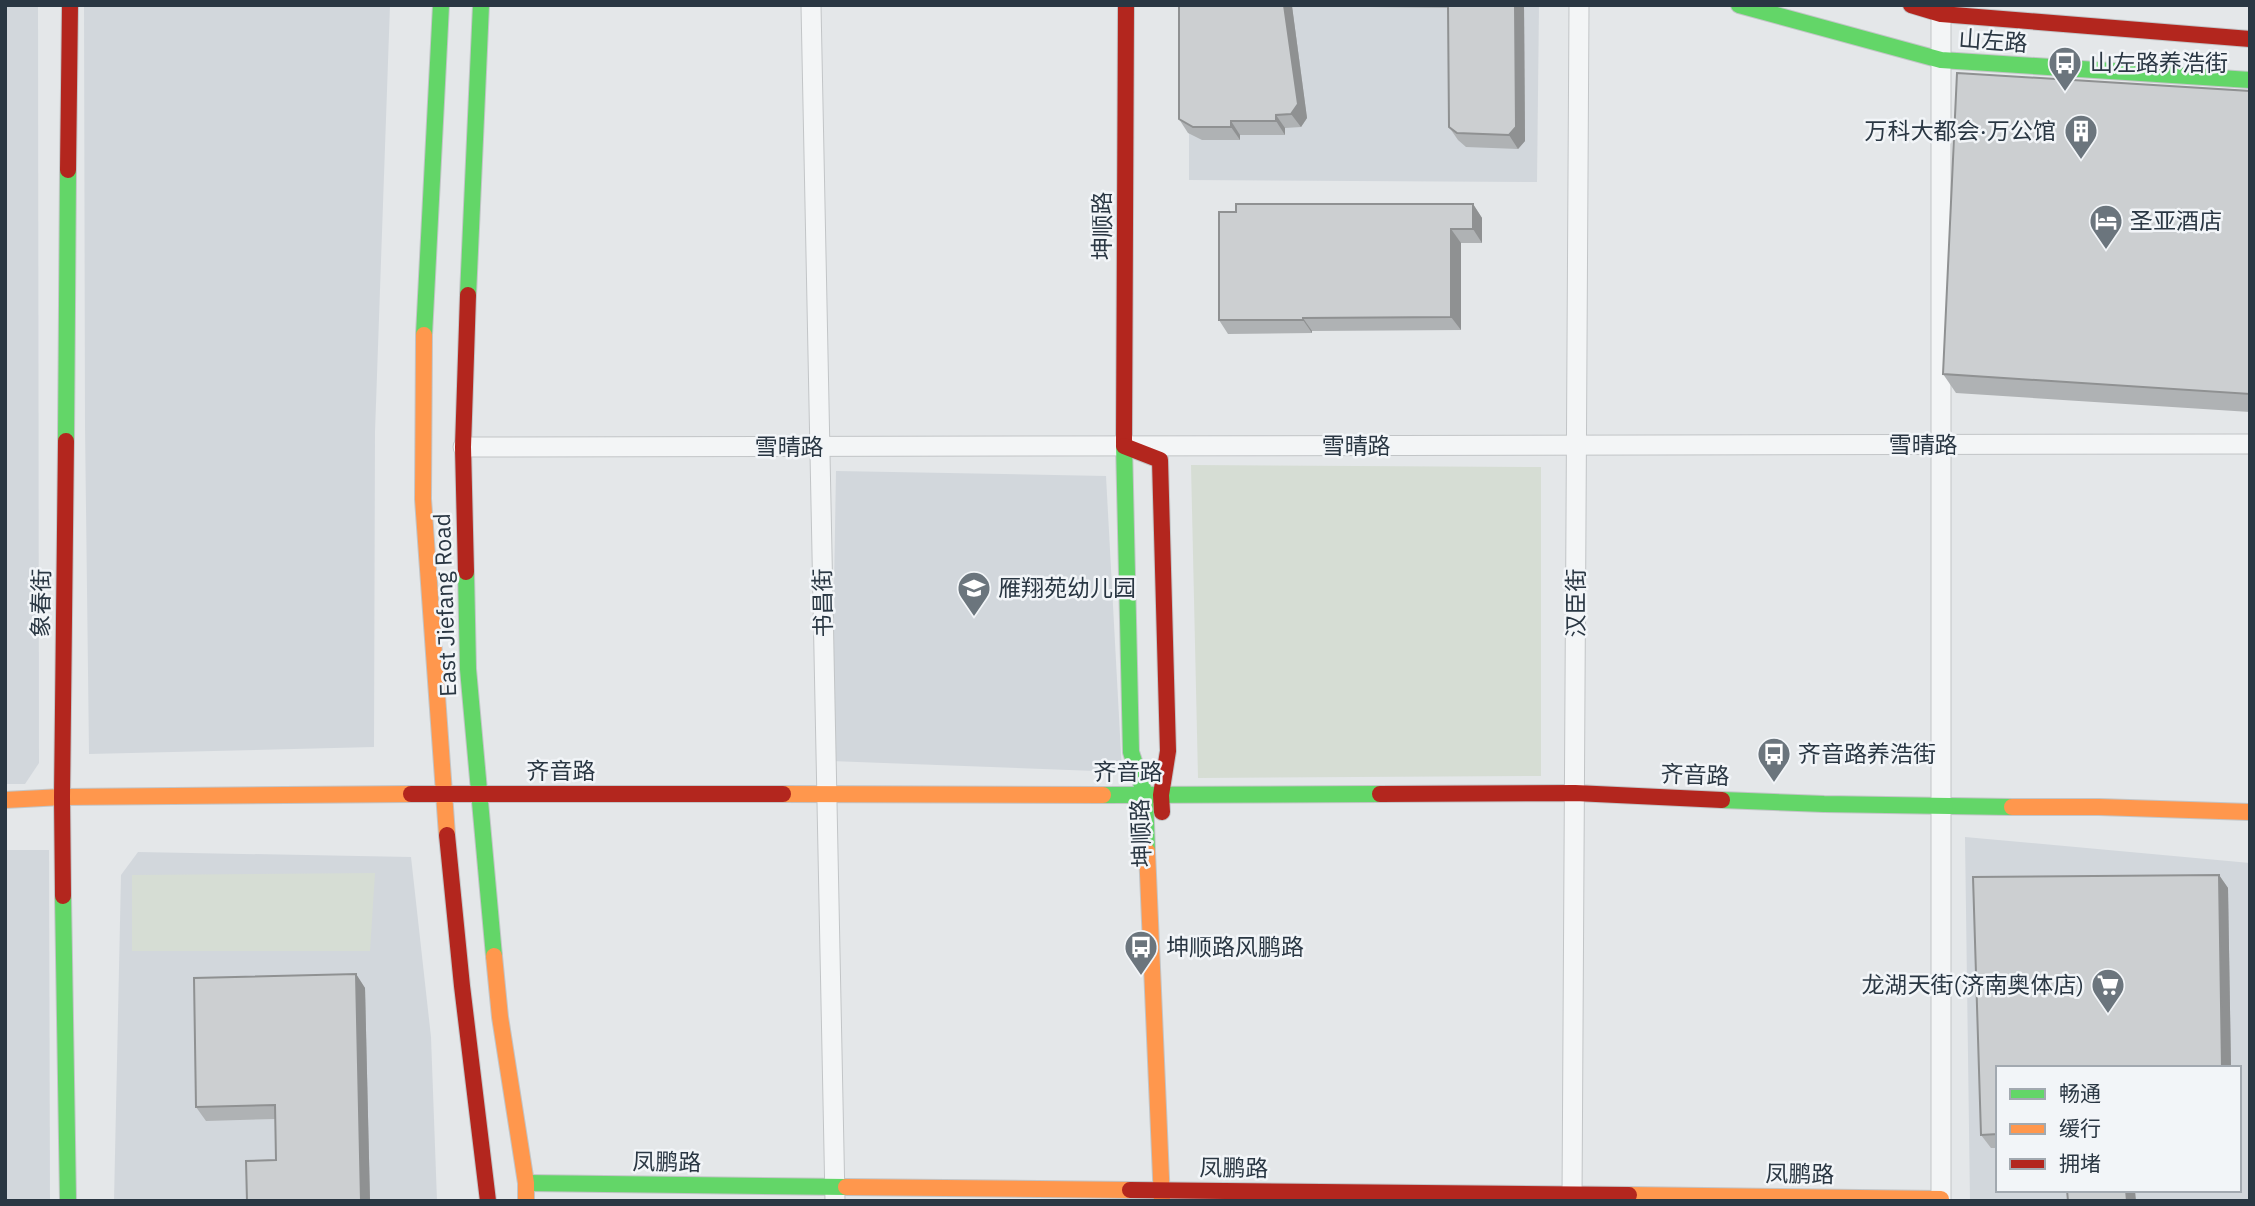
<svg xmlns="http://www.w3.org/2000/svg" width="2255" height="1206" font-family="'IBM Plex Sans','Noto Sans SC',sans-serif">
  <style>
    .built { fill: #d2d7dc; fill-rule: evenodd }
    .green { fill: #d6ddd4 }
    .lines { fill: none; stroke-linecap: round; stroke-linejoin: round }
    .street-casing { stroke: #c2c5c7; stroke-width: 21 }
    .fast-casing { stroke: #c2c5c7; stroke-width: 18 }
    .slow-casing { stroke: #c2c5c7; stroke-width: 18 }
    .jam-casing { stroke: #c2c5c7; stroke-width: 18 }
    .street { stroke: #f3f5f6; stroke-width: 19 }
    .fast { stroke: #63d668; stroke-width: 16 }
    .slow { stroke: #ff974d; stroke-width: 16 }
    .jam { stroke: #b3261e; stroke-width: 16 }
    .wall { fill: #afb2b4 }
    .shaded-wall { fill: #8f9192 }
    .building { fill: #cccfd1; stroke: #8f9192; stroke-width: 2 }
    .labels { text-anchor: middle; stroke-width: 5; stroke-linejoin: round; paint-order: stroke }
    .street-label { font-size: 23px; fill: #2a3743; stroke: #f2f5f8 }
    .poi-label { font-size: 23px; fill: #2a3743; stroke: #f2f5f8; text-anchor: start }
  </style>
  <rect width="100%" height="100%" fill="#e4e7e9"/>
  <g class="built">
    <polygon points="5,5 38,5 39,763 25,784 5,784"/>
    <polygon points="84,5 390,5 375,432 374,747 89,754 85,426"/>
    <polygon points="1189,5 1539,5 1537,182 1189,180"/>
    <polygon points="836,471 1106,476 1122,772 831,761"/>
    <path d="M1965,837L2250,863V1201H1970ZM1998,1068H2239V1190H1998Z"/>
    <polygon points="5,850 49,850 50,1201 5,1201"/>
    <polygon points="138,852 411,857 431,1037 437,1201 114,1201 121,875"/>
  </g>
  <g class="green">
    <polygon points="1191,465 1541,467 1541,776 1198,778"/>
    <polygon points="375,873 370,951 132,951 132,875"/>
  </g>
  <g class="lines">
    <defs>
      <g id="street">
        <polyline points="811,5 835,1201"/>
        <polyline points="463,447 2250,444"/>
        <polyline points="1572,1201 1579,5"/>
        <polyline points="1941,1201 1941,5"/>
      </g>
      <g id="fast">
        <polyline points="1739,5 1941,60 2250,80"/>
        <polyline points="468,295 481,5"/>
        <polyline points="424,335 441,5"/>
        <polyline points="66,441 68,170"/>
        <polyline points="1124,443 1131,752 1145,795 1147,851"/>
        <polyline points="466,572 468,669 494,956"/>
        <polyline points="1103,795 1380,794"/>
        <polyline points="1722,800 1824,804 2012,807"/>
        <polyline points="63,896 68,1201"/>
        <polyline points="526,1183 846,1187"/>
      </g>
      <g id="slow">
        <polyline points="424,335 423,499 447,835"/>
        <polyline points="783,794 1103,795"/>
        <polyline points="5,800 62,797 411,794"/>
        <polyline points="2012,807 2099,807 2250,812"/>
        <polyline points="1147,851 1162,1201"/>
        <polyline points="494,956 500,1017 526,1183 526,1201"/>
        <polyline points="846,1187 1130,1190"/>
        <polyline points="1629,1195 1941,1199"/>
      </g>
      <g id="jam">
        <polyline points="1911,5 1941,14 2250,39"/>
        <polyline points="68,170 70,5"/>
        <polyline points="1124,443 1126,5"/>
        <polyline points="1124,446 1160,460 1168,751 1161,795 1162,812"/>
        <polyline points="466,572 463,447 468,295"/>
        <polyline points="411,794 783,794"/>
        <polyline points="1380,794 1575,793 1722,800"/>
        <polyline points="447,835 462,986 488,1201"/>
        <polyline points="63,896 62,797 66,441"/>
        <polyline points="1130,1190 1629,1195"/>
      </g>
    </defs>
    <use href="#street" class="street-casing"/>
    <use href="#fast" class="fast-casing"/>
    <use href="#slow" class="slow-casing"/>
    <use href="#jam" class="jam-casing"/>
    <use href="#street" class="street"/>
    <use href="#fast" class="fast"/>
    <use href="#slow" class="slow"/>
    <use href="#jam" class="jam"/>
  </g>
  <g class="wall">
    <polygon points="1179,5 1524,5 1525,141 1518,149 1466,147 1458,140 1449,127 1448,8 1292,6 1307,118 1301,127 1285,128 1285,135 1240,135 1240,140 1202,140 1188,133 1179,119"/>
    <polygon points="2250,91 2250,412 1956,393 1943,374"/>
    <polygon points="1473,204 1482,218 1482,243 1461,243 1461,330 1312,331 1312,333 1228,334 1219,320"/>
    <polygon points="2219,875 2228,888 2231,1068 1998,1068 1998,1148 1991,1148 1981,1135 1973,877"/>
    <polygon points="356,974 365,988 370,1201 247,1201 276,1160 275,1119 206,1121 196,1107"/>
  </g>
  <g class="shaded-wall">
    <polygon points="1284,5 1292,6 1307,118 1301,127 1291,114"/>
    <polygon points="1515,5 1524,5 1525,141 1518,149 1509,135"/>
    <polygon points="1276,115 1285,128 1285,135 1276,121"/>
    <polygon points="1231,121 1240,135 1240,140 1231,127"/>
    <polygon points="1473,204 1482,218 1482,243 1473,229"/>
    <polygon points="1451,229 1461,243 1461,330 1451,317"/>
    <polygon points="1303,318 1312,331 1312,333 1303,320"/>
    <polygon points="2219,875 2228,888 2231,1068 2222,1068"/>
    <polygon points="356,974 365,988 370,1201 361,1201"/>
    <polygon points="2126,1190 2135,1190 2136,1201 2127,1201"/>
  </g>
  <g class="building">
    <polygon points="1179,5 1284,5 1298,104 1291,114 1276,115 1276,121 1231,121 1231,127 1193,127 1179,119"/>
    <polygon points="1448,5 1515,5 1516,127 1509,135 1457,133 1449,127"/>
    <polygon points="1957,73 2250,91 2250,394 1943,374"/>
    <polygon points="1236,204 1473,204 1473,229 1451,229 1451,317 1303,318 1303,320 1219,320 1219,212 1236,212"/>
    <polygon points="2219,875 2222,1068 1998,1068 1998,1134 1981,1135 1973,877"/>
    <polygon points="356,974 361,1201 247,1201 246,1161 276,1160 275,1105 196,1107 194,978"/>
    <polygon points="2067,1190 2126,1190 2127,1201 2068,1201"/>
  </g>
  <defs>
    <symbol id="bus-pin" viewBox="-11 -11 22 30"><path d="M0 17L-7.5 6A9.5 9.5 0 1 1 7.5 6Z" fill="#6b757d" stroke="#f2f5f8"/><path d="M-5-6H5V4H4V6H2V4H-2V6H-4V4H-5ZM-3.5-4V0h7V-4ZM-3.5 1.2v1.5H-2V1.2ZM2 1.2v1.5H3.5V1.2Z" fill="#fff"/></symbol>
    <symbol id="building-pin" viewBox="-11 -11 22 30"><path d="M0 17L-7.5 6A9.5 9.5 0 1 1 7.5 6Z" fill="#6b757d" stroke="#f2f5f8"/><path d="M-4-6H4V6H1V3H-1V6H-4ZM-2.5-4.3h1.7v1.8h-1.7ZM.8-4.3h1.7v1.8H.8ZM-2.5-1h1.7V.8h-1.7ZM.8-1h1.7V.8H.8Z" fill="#fff"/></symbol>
    <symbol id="hotel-pin" viewBox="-11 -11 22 30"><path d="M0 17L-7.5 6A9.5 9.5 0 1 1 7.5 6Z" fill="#6b757d" stroke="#f2f5f8"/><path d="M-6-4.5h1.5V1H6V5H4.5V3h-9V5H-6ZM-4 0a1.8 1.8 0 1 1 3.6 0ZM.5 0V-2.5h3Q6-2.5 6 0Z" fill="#fff"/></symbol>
    <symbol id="school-pin" viewBox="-11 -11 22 30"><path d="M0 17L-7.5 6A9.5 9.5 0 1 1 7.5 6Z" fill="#6b757d" stroke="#f2f5f8"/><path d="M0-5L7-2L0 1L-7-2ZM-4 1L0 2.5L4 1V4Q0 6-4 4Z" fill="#fff"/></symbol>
    <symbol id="supermarket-pin" viewBox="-11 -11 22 30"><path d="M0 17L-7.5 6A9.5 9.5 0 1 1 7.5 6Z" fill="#6b757d" stroke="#f2f5f8"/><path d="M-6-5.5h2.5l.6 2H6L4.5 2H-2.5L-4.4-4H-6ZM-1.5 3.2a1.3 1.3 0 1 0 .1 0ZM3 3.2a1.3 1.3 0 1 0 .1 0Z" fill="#fff"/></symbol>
  </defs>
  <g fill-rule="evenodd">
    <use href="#bus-pin" x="2046" y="44" width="38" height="52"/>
    <use href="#building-pin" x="2062" y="112" width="38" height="52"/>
    <use href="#hotel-pin" x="2087" y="202" width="38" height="52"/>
    <use href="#school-pin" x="955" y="569" width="38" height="52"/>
    <use href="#bus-pin" x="1755" y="735" width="38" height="52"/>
    <use href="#bus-pin" x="1122" y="928" width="38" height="52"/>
    <use href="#supermarket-pin" x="2089" y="966" width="38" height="52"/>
  </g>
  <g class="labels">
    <g class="street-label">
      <text transform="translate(1993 41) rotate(4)" y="8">山左路</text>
      <text transform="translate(1102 226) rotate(-90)" y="8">坤顺路</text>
      <text x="1923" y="453">雪晴路</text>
      <text x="1356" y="454">雪晴路</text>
      <text x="789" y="455">雪晴路</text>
      <text transform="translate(41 603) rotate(-89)" y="8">象春街</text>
      <text transform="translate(823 603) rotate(-91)" y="8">书昌街</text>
      <text transform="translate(1576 603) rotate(-90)" y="8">汉臣街</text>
      <text transform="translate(445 605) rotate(-92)" y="8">East Jiefang Road</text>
      <text x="561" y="779">齐音路</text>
      <text x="1128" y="780">齐音路</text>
      <text transform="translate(1695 775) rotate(2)" y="8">齐音路</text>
      <text transform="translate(1141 833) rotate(-92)" y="8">坤顺路</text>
      <text transform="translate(667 1162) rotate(1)" y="8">凤鹏路</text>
      <text transform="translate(1234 1168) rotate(1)" y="8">凤鹏路</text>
      <text transform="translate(1800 1174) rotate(1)" y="8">凤鹏路</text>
    </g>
    <g class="poi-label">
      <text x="2090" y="71">山左路养浩街</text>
      <text x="2056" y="139" text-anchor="end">万科大都会·万公馆</text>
      <text x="2130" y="229">圣亚酒店</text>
      <text x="998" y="596">雁翔苑幼儿园</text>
      <text x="1798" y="762">齐音路养浩街</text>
      <text x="1166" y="955">坤顺路风鹏路</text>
      <text x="2084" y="993" text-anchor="end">龙湖天街(济南奥体店)</text>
    </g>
  </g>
  <rect width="2255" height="1206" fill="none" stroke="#2a3743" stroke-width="14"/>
  <rect x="1996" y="1066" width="245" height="126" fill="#f2f5f8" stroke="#a2a9b0" stroke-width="2"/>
  <rect x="2010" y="1089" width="35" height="10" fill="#63d668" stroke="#a2a9b0" stroke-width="2"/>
  <text x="2059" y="1101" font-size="21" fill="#2a3743">畅通</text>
  <rect x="2010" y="1124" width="35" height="10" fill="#ff974d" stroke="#a2a9b0" stroke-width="2"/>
  <text x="2059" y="1136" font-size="21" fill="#2a3743">缓行</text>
  <rect x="2010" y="1159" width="35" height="10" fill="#b3261e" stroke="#a2a9b0" stroke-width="2"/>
  <text x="2059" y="1171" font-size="21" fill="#2a3743">拥堵</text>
</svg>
